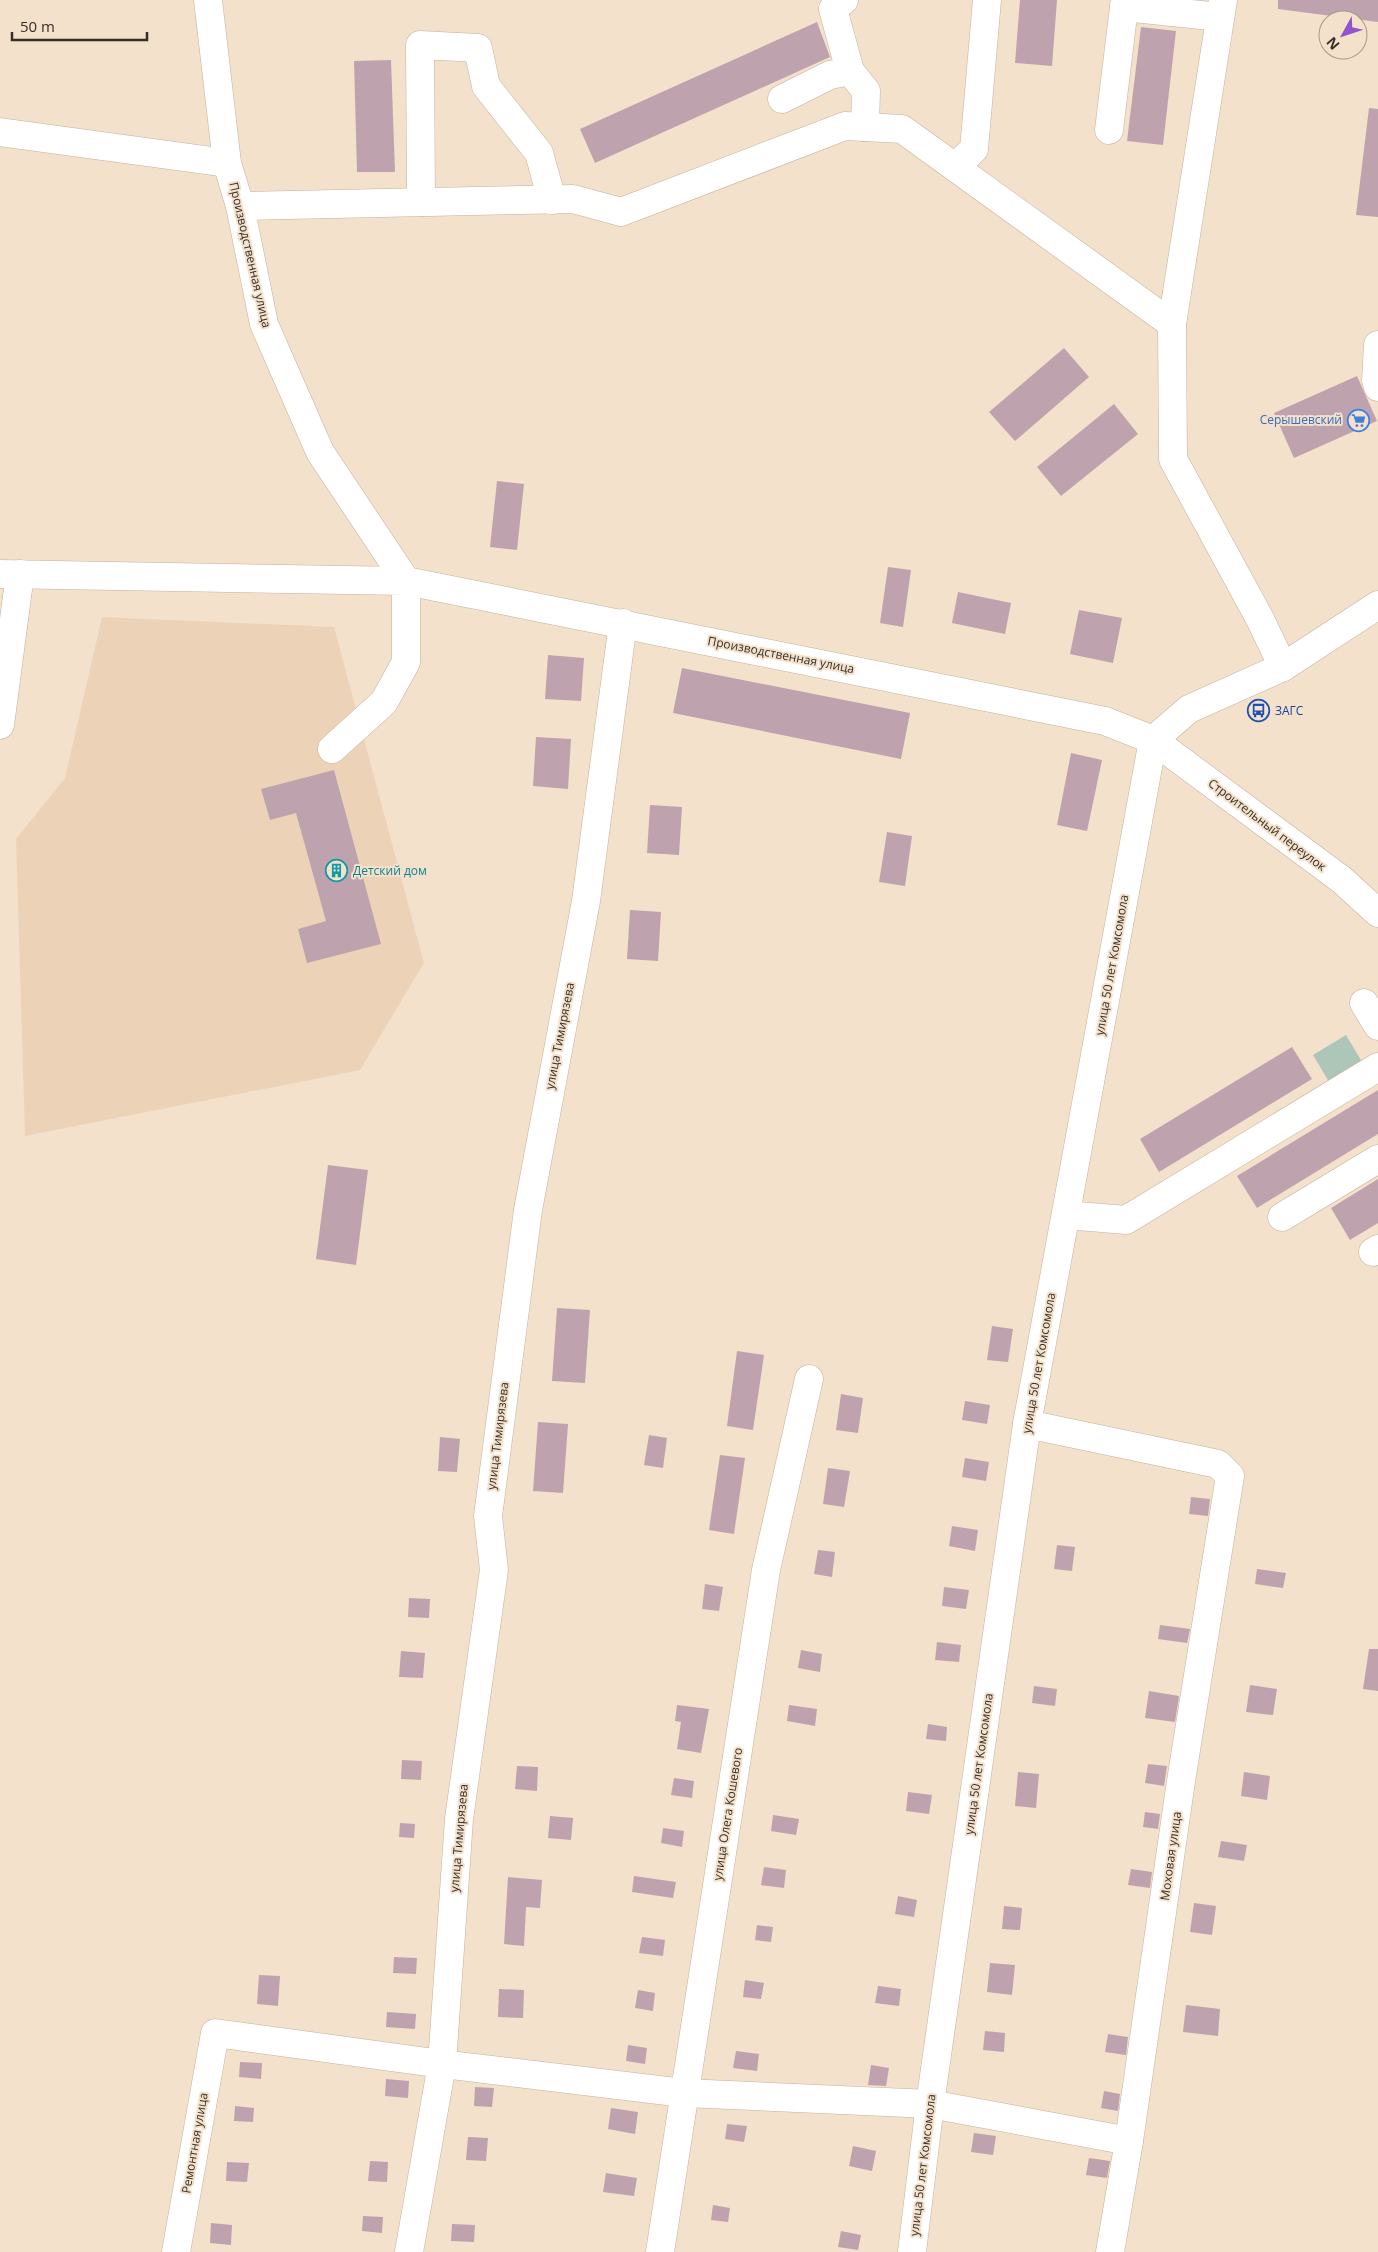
<svg xmlns="http://www.w3.org/2000/svg" width="1378" height="2252" font-family="'Open Sans',sans-serif">
  <style>
    .built { fill: #ecd3b8 }
    .green { fill: #adc6b7 }
    .building { fill: #bea3ae }
    .lines { fill: none; stroke-linecap: round; stroke-linejoin: round }
    .minor-casing { stroke: #c4b19d; stroke-width: 29 }
    .minor { stroke: #fff; stroke-width: 28 }
    .labels { text-anchor: middle; stroke-width: 4; stroke-linejoin: round; paint-order: stroke }
    .street-label { font-size: 12px; fill: #372f27; stroke: #f4e1cc }
    .shop-label { font-size: 12px; fill: #366cbe; stroke: #f4e1cc; text-anchor: end }
    .transit-label { font-size: 12px; fill: #164399; stroke: #f4e1cc; text-anchor: start }
    .culture-label { font-size: 12px; fill: #0d838f; stroke: #f4e1cc; text-anchor: start }
  </style>
  <rect width="100%" height="100%" fill="#f4e1cc"/>
  <polygon class="built" points="102,617 334,627 424,963 360,1070 25,1136 16,839 65,778"/>
  <polygon class="green" points="1346,1035 1365,1067 1332,1087 1313,1055"/>
  <g class="building">
    <polygon points="1020,0 1057,0 1052,66 1015,63"/>
    <polygon points="1278,0 1378,0 1378,22 1278,9"/>
    <polygon points="817,22 830,57 595,163 580,129"/>
    <polygon points="1141,27 1176,31 1163,145 1127,141"/>
    <polygon points="391,60 395,172 357,172 354,61"/>
    <polygon points="1369,108 1378,109 1378,217 1356,215"/>
    <polygon points="1064,348 1089,377 1015,441 989,412"/>
    <polygon points="1357,376 1377,421 1294,458 1274,413"/>
    <polygon points="1114,404 1138,434 1061,496 1037,467"/>
    <polygon points="497,481 524,484 517,550 490,547"/>
    <polygon points="888,567 911,570 903,627 880,623"/>
    <polygon points="958,592 1011,603 1005,634 952,623"/>
    <polygon points="1079,610 1122,618 1113,663 1070,654"/>
    <polygon points="548,655 584,658 581,701 545,699"/>
    <polygon points="682,668 910,713 901,759 673,713"/>
    <polygon points="536,737 571,739 568,789 533,786"/>
    <polygon points="1071,753 1102,760 1087,831 1057,825"/>
    <polygon points="334,770 381,944 307,963 298,929 326,921 296,813 270,820 261,789"/>
    <polygon points="650,805 682,807 679,855 647,853"/>
    <polygon points="887,832 912,836 905,886 879,882"/>
    <polygon points="630,910 661,912 658,961 627,959"/>
    <polygon points="1292,1047 1312,1079 1159,1172 1140,1139"/>
    <polygon points="1378,1090 1378,1134 1257,1208 1237,1176"/>
    <polygon points="328,1165 368,1170 356,1265 316,1259"/>
    <polygon points="1378,1179 1378,1223 1350,1240 1331,1208"/>
    <polygon points="557,1308 590,1310 585,1383 552,1381"/>
    <polygon points="992,1326 1013,1329 1008,1362 987,1360"/>
    <polygon points="737,1351 764,1355 753,1430 727,1426"/>
    <polygon points="841,1394 863,1398 858,1433 836,1430"/>
    <polygon points="965,1401 990,1405 987,1424 962,1420"/>
    <polygon points="538,1422 568,1424 563,1493 533,1491"/>
    <polygon points="649,1435 667,1438 663,1468 644,1465"/>
    <polygon points="440,1437 460,1439 457,1472 438,1471"/>
    <polygon points="720,1455 745,1458 734,1534 709,1530"/>
    <polygon points="965,1458 989,1462 986,1481 962,1477"/>
    <polygon points="828,1468 850,1471 844,1507 823,1504"/>
    <polygon points="1191,1497 1210,1499 1208,1516 1189,1514"/>
    <polygon points="952,1526 978,1530 975,1551 949,1546"/>
    <polygon points="1057,1545 1075,1547 1072,1571 1054,1569"/>
    <polygon points="818,1550 835,1552 832,1577 814,1574"/>
    <polygon points="1257,1569 1286,1573 1283,1588 1255,1584"/>
    <polygon points="705,1584 723,1587 719,1611 702,1609"/>
    <polygon points="944,1587 969,1590 966,1609 942,1606"/>
    <polygon points="409,1598 430,1599 429,1618 408,1617"/>
    <polygon points="1160,1625 1190,1629 1187,1643 1158,1639"/>
    <polygon points="937,1642 961,1645 959,1662 935,1660"/>
    <polygon points="1369,1649 1378,1649 1378,1691 1363,1689"/>
    <polygon points="801,1650 822,1654 820,1672 798,1668"/>
    <polygon points="401,1651 425,1653 423,1678 399,1677"/>
    <polygon points="1250,1685 1277,1689 1273,1715 1246,1712"/>
    <polygon points="1034,1686 1057,1689 1055,1706 1032,1703"/>
    <polygon points="1149,1691 1179,1696 1175,1722 1145,1718"/>
    <polygon points="677,1705 709,1709 701,1753 677,1749 681,1722 675,1721"/>
    <polygon points="789,1705 817,1709 815,1726 787,1721"/>
    <polygon points="928,1724 947,1727 946,1741 926,1739"/>
    <polygon points="402,1760 422,1761 421,1780 401,1779"/>
    <polygon points="1148,1764 1167,1766 1164,1786 1145,1783"/>
    <polygon points="517,1766 538,1767 537,1791 515,1789"/>
    <polygon points="1018,1772 1039,1774 1036,1808 1015,1806"/>
    <polygon points="1244,1772 1270,1776 1267,1800 1241,1796"/>
    <polygon points="674,1778 694,1781 692,1798 671,1795"/>
    <polygon points="908,1792 932,1795 929,1814 906,1811"/>
    <polygon points="1145,1812 1160,1814 1158,1829 1143,1827"/>
    <polygon points="773,1815 799,1819 796,1835 771,1831"/>
    <polygon points="550,1816 573,1818 571,1840 548,1838"/>
    <polygon points="400,1823 415,1824 414,1838 399,1837"/>
    <polygon points="663,1828 684,1831 682,1847 661,1843"/>
    <polygon points="1221,1841 1247,1845 1244,1861 1218,1857"/>
    <polygon points="764,1867 786,1870 784,1888 761,1885"/>
    <polygon points="1131,1869 1152,1872 1150,1888 1128,1885"/>
    <polygon points="634,1876 676,1882 673,1898 632,1892"/>
    <polygon points="508,1877 542,1880 540,1908 526,1907 524,1946 504,1944"/>
    <polygon points="898,1896 917,1900 914,1917 895,1914"/>
    <polygon points="1194,1903 1216,1906 1212,1935 1190,1932"/>
    <polygon points="1004,1906 1022,1908 1020,1930 1002,1929"/>
    <polygon points="757,1925 773,1927 771,1942 755,1940"/>
    <polygon points="642,1937 665,1940 663,1956 639,1953"/>
    <polygon points="394,1957 417,1958 416,1974 393,1973"/>
    <polygon points="990,1963 1015,1965 1012,1995 987,1992"/>
    <polygon points="259,1975 280,1976 278,2006 257,2004"/>
    <polygon points="745,1980 764,1983 761,1999 743,1997"/>
    <polygon points="878,1986 901,1989 899,2006 875,2003"/>
    <polygon points="499,1989 524,1990 523,2018 498,2017"/>
    <polygon points="638,1990 655,1993 653,2011 635,2008"/>
    <polygon points="1186,2005 1220,2009 1218,2036 1183,2032"/>
    <polygon points="387,2012 416,2014 415,2029 386,2027"/>
    <polygon points="985,2031 1005,2033 1004,2052 983,2050"/>
    <polygon points="1108,2034 1128,2037 1126,2055 1105,2052"/>
    <polygon points="628,2045 647,2048 645,2064 626,2061"/>
    <polygon points="736,2051 759,2054 757,2071 733,2068"/>
    <polygon points="240,2062 262,2063 261,2079 239,2077"/>
    <polygon points="871,2065 889,2068 886,2086 868,2085"/>
    <polygon points="386,2079 409,2081 408,2098 385,2096"/>
    <polygon points="475,2087 494,2088 492,2107 474,2106"/>
    <polygon points="1104,2091 1120,2094 1118,2111 1101,2108"/>
    <polygon points="235,2106 254,2108 253,2122 234,2121"/>
    <polygon points="611,2108 638,2112 635,2134 608,2129"/>
    <polygon points="727,2124 747,2126 744,2142 725,2139"/>
    <polygon points="974,2133 996,2136 993,2155 971,2152"/>
    <polygon points="468,2137 488,2138 486,2161 466,2160"/>
    <polygon points="853,2146 876,2151 872,2171 849,2166"/>
    <polygon points="1089,2158 1110,2161 1107,2178 1086,2175"/>
    <polygon points="370,2161 388,2162 387,2182 368,2181"/>
    <polygon points="227,2162 249,2163 247,2182 226,2181"/>
    <polygon points="606,2173 637,2178 634,2196 603,2192"/>
    <polygon points="713,2205 730,2208 728,2222 711,2220"/>
    <polygon points="363,2216 383,2217 382,2233 362,2231"/>
    <polygon points="211,2223 232,2225 231,2245 210,2243"/>
    <polygon points="452,2224 475,2225 474,2242 451,2241"/>
    <polygon points="841,2231 861,2235 858,2250 838,2247"/>
  </g>
  <g class="lines">
    <defs>
      <g id="minor">
        <polyline points="208,0 227,163 240,206 264,324 320,452 406,581 1105,721 1153,740 1342,880 1378,913"/>
        <polyline points="844,0 833,9 850,71"/>
        <polyline points="1125,0 1124,7 1220,17"/>
        <polyline points="782,99 830,75 850,71 866,91 865,127"/>
        <polyline points="1109,130 1124,7"/>
        <polyline points="0,132 227,163"/>
        <polyline points="955,167 974,149 987,0"/>
        <polyline points="421,202 420,45 478,48 486,86 539,153 552,200"/>
        <polyline points="240,206 573,199 621,212 845,126 902,129 1172,324 1173,459 1260,619 1283,667"/>
        <polyline points="1172,324 1223,0"/>
        <polyline points="1378,345 1376,380 1378,387"/>
        <polyline points="0,574 406,581 406,662 384,702 332,749"/>
        <polyline points="0,725 20,574"/>
        <polyline points="1364,1003 1378,1026"/>
        <polyline points="1066,1215 1126,1220 1378,1067"/>
        <polyline points="1282,1217 1378,1159"/>
        <polyline points="1373,1252 1378,1249"/>
        <polyline points="1027,1424 1218,1464 1230,1476 1181,1781 1129,2141 1110,2252"/>
        <polyline points="176,2252 215,2033 442,2064 684,2093 930,2104 1129,2141"/>
        <polyline points="409,2252 442,2064 459,1819 494,1570 488,1516 528,1210 586,901 623,623"/>
        <polyline points="660,2252 766,1570 809,1379"/>
        <polyline points="912,2252 930,2104 1027,1424 1153,740 1189,709 1283,667 1378,605"/>
      </g>
    </defs>
    <use href="#minor" class="minor-casing"/>
    <use href="#minor" class="minor"/>
  </g>
  <defs>
    <symbol id="supermarket-ring" viewBox="-11 -11 22 22"><circle r="9.5" fill="#f4e1cc" stroke="#3f7fe0" stroke-width="1.5"/><path d="M-6-5.5h2.5l.6 2H6L4.5 2H-2.5L-4.4-4H-6ZM-1.5 3.2a1.3 1.3 0 1 0 .1 0ZM3 3.2a1.3 1.3 0 1 0 .1 0Z" fill="#3f7fe0"/></symbol>
    <symbol id="bus-ring" viewBox="-11 -11 22 22"><circle r="9.5" fill="#f4e1cc" stroke="#1a4fb4" stroke-width="1.5"/><path d="M-5-6H5V4H4V6H2V4H-2V6H-4V4H-5ZM-3.5-4V0h7V-4ZM-3.5 1.2v1.5H-2V1.2ZM2 1.2v1.5H3.5V1.2Z" fill="#1a4fb4"/></symbol>
    <symbol id="building-ring" viewBox="-11 -11 22 22"><circle r="9.5" fill="#f4e1cc" stroke="#0f9aa8" stroke-width="1.5"/><path d="M-4-6H4V6H1V3H-1V6H-4ZM-2.5-4.3h1.7v1.8h-1.7ZM.8-4.3h1.7v1.8H.8ZM-2.5-1h1.7V.8h-1.7ZM.8-1h1.7V.8H.8Z" fill="#0f9aa8"/></symbol>
  </defs>
  <g fill-rule="evenodd">
    <use href="#supermarket-ring" x="1346" y="408" width="25" height="25"/>
    <use href="#bus-ring" x="1246" y="698" width="25" height="25"/>
    <use href="#building-ring" x="324" y="858" width="25" height="25"/>
  </g>
  <g class="labels">
    <g class="street-label">
      <text transform="translate(250 255) rotate(77)" y="4">Производственная улица</text>
      <text transform="translate(781 655) rotate(11)" y="4">Производственная улица</text>
      <text transform="translate(1267 825) rotate(37)" y="4">Строительный переулок</text>
      <text transform="translate(1112 965) rotate(-80)" y="4">улица 50 лет Комсомола</text>
      <text transform="translate(560 1036) rotate(-79)" y="4">улица Тимирязева</text>
      <text transform="translate(1039 1363) rotate(-80)" y="4">улица 50 лет Комсомола</text>
      <text transform="translate(498 1436) rotate(-83)" y="4">улица Тимирязева</text>
      <text transform="translate(979 1764) rotate(-82)" y="4">улица 50 лет Комсомола</text>
      <text transform="translate(728 1814) rotate(-81)" y="4">улица Олега Кошевого</text>
      <text transform="translate(459 1838) rotate(-85)" y="4">улица Тимирязева</text>
      <text transform="translate(1171 1856) rotate(-82)" y="4">Моховая улица</text>
      <text transform="translate(195 2143) rotate(-80)" y="4">Ремонтная улица</text>
      <text transform="translate(923 2165) rotate(-83)" y="4">улица 50 лет Комсомола</text>
    </g>
    <g class="shop-label">
      <text x="1342" y="424">Серышевский</text>
    </g>
    <g class="transit-label">
      <text x="1275" y="715">ЗАГС</text>
    </g>
    <g class="culture-label">
      <text x="353" y="875">Детский дом</text>
    </g>
  </g>
  <g transform="translate(1343 35) rotate(230)"><circle r="24" fill="#f4e1cc" stroke="#a89a8a"/>
  <path d="M0-4L9 19L0 12L-9 19Z" fill="#9254cb"/>
  <text y="-8" font-size="14" font-weight="bold" text-anchor="middle" fill="#372f27">N</text>
  </g>
  <path d="M12 32v8h135v-8" fill="none" stroke="#372f27" stroke-width="2.5"/>
  <text x="20" y="32" font-size="15" fill="#372f27" stroke="#f4e1cc" stroke-width="4" paint-order="stroke">50 m</text>
</svg>
